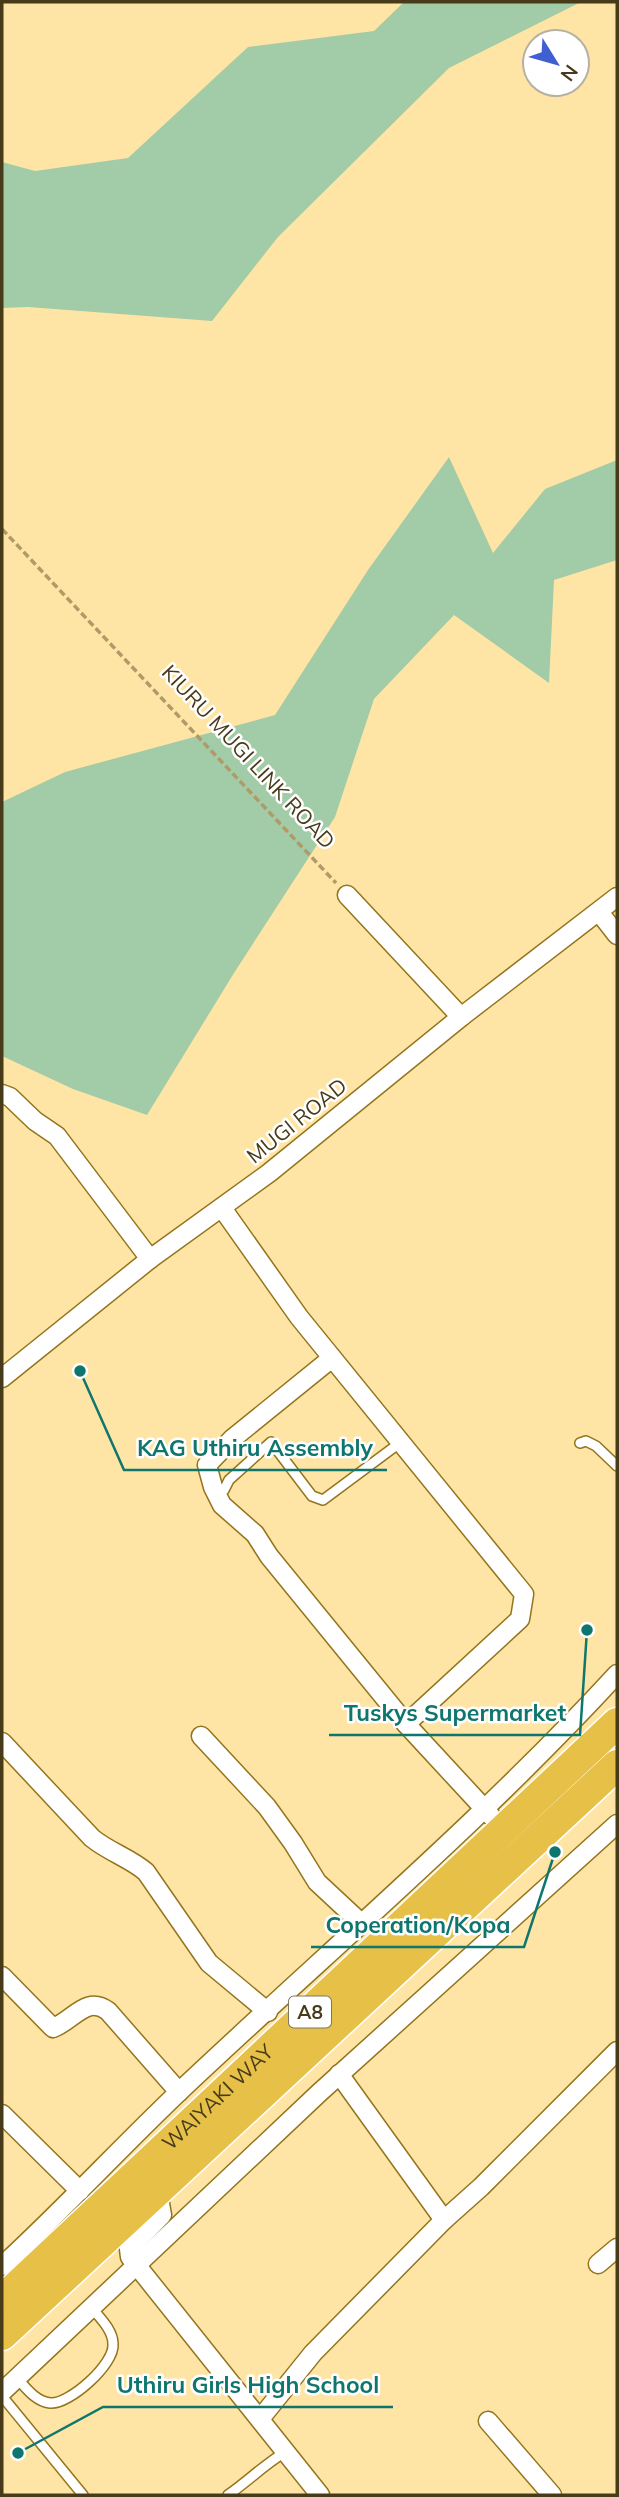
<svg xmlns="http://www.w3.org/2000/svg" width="619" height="2497" font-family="Mulish,sans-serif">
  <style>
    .green { fill: #a2cba7 }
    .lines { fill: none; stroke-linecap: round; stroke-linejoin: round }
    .service-casing { stroke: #94751d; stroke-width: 12 }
    .minor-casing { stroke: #94751d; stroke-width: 21 }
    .trunk-casing { stroke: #fff; stroke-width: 33 }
    .path { stroke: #b09b68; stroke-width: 3.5; stroke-dasharray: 7 3.5; stroke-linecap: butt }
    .service { stroke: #fff; stroke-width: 9 }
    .minor { stroke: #fff; stroke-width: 18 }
    .trunk { stroke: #e6c047; stroke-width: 30 }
    .labels { text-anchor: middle; stroke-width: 5; stroke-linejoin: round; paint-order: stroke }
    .shield { fill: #fff; stroke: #7f765e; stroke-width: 2 }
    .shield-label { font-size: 19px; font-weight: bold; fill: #483b19 }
    .street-label { font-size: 21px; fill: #483b19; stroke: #fff }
    .leader { fill: none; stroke: #0f766e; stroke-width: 2.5 }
    .callout-dot { fill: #0f766e; stroke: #fff; stroke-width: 2.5 }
    .callout-label { font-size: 23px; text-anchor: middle; font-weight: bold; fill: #0f766e; stroke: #fff; stroke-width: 5; stroke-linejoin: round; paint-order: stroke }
  </style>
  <rect width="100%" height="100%" fill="#ffe5a5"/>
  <g class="green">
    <polygon points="404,2 581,2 449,68 278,237 212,321 28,307 2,308 2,162 35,171 128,158 248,47 374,31"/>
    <polygon points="449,457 493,553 545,489 617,460 617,560 554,580 549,683 454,615 374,699 335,817 234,973 147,1115 73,1089 2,1056 2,802 65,772 275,715 368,570"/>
  </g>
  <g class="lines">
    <defs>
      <g id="service">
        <polyline points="580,1443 586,1441 596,1446 617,1466"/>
        <polyline points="224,1490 229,1480 271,1442 312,1496 323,1500 401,1442"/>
        <path d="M16,2377C26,2388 35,2401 50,2403C69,2405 115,2364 113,2344C113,2330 100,2318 91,2307"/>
        <polyline points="2,2396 83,2495"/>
        <path d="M228,2495C248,2481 264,2465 285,2452"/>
      </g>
      <g id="minor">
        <polyline points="347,895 461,1017"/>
        <polyline points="599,912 617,935"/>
        <polyline points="2,1094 10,1097 35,1121 57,1136 150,1259"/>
        <polyline points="222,1208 299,1317 524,1594 520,1619 406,1724"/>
        <polyline points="332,1358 232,1439 207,1465 213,1487 222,1505 255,1534 269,1556 406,1724 491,1816"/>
        <polyline points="2,1378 150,1259 269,1173 461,1017 617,897"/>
        <polyline points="201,1736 267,1807 293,1843 317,1882 361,1923"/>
        <path d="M2,1742L92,1838C109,1852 130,1858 146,1872L209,1963L268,2012"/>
        <path d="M2,1976L53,2028C74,2020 86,1995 108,2011L179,2092"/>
        <polyline points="339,2074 444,2220"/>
        <polyline points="2,2114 80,2191"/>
        <polyline points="158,2192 162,2215 133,2245 129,2249 130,2257 320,2495"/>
        <polyline points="598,2264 617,2248"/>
        <path d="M2,2266C63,2210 119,2149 180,2091C326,1953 481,1822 617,1674"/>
        <polyline points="2,2392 319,2093 617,1824"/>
        <polyline points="260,2419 313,2353 444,2220 481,2187 617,2051"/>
        <polyline points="488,2421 552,2495"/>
      </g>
      <g id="trunk">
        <path id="s1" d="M2,2300L617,1723"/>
        <polyline points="2,2335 617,1765"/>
      </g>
    </defs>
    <use href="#service" class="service-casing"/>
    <use href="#minor" class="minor-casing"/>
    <use href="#trunk" class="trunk-casing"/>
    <polyline class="path" points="2,529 336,883"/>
    <use href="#service" class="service"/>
    <use href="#minor" class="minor"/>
    <use href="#trunk" class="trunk"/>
  </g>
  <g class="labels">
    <rect class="shield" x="289" y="1996.5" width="42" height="31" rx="5"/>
    <g class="shield-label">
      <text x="310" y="2019">A8</text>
    </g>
    <g class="street-label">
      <text transform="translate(248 757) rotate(47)" y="7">KIURU MUGI LINK ROAD</text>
      <text transform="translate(297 1121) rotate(-39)" y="7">MUGI ROAD</text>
      <text dy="7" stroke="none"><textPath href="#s1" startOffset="296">WAIYAKI WAY</textPath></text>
    </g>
  </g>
  <path class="leader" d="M80 1371L124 1470H387M587 1630L580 1735H329M555 1852L524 1947H311M18 2453L103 2407H393"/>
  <g class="callout-dot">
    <circle cx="80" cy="1371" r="7"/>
    <circle cx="587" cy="1630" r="7"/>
    <circle cx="555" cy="1852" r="7"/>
    <circle cx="18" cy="2453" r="7"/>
  </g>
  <g class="callout-label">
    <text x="255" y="1456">KAG Uthiru Assembly</text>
    <text x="455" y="1721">Tuskys Supermarket</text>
    <text x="418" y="1933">Coperation/Kopa</text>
    <text x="248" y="2393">Uthiru Girls High School</text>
  </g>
  <rect width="619" height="2497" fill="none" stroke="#483b19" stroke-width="7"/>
  <g transform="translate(556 63) rotate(127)"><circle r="33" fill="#ffffff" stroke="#b6b1a3" stroke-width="2"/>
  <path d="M0-5L12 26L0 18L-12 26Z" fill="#405fd1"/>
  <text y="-10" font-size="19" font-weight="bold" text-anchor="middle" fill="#483b19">N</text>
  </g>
</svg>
